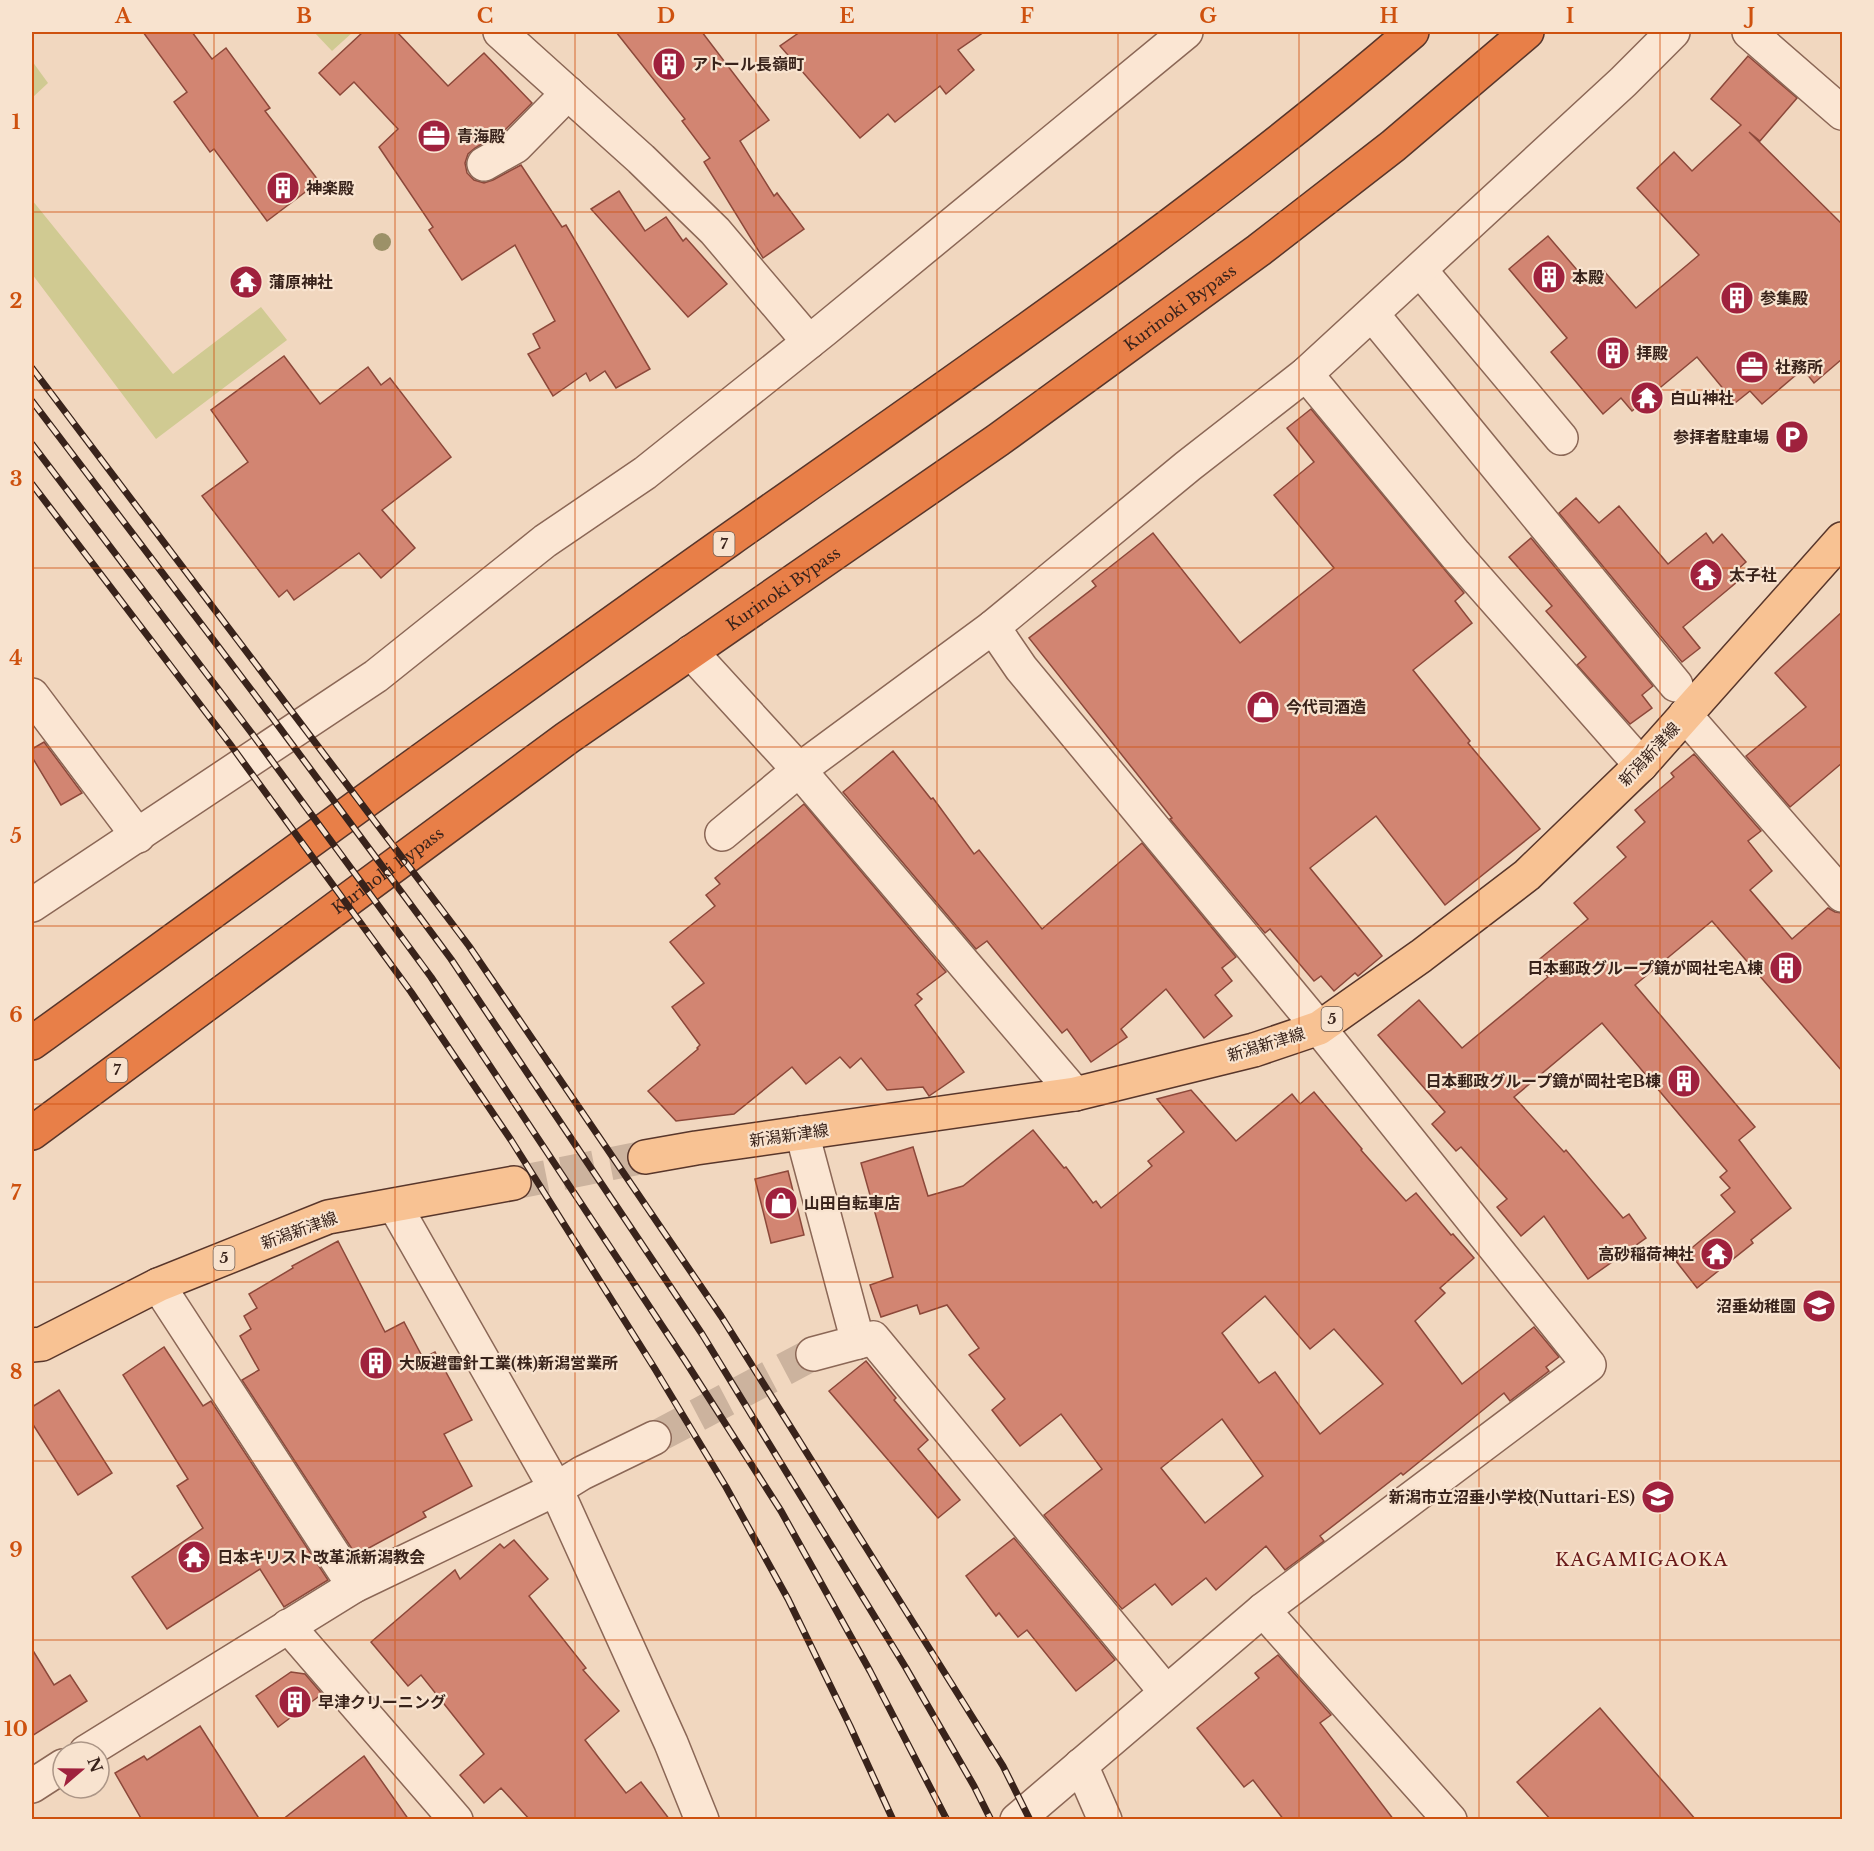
<svg xmlns="http://www.w3.org/2000/svg" width="1874" height="1851" font-family="'Libre Baskerville','Noto Sans JP',serif">
  <style>
    .green { fill: #d0ca92 }
    .building { fill: #d28572; stroke: #8c483a; stroke-width: 1.5; fill-rule: evenodd }
    .lines { fill: none; stroke-linecap: round; stroke-linejoin: round }
    .minor-tunnel { stroke: #ccb39e; stroke-width: 33; stroke-dasharray: 33 16; stroke-linecap: butt }
    .major-tunnel { stroke: #ccb39e; stroke-width: 33; stroke-dasharray: 33 16; stroke-linecap: butt }
    .minor-casing { stroke: #8b6756; stroke-width: 36 }
    .major-casing { stroke: #58362b; stroke-width: 36 }
    .highway-casing { stroke: #58362b; stroke-width: 36 }
    .minor { stroke: #fbe6d3; stroke-width: 33 }
    .major { stroke: #f8c293; stroke-width: 33 }
    .highway { stroke: #e87f48; stroke-width: 33 }
    .rail-casing { stroke: #39231b; stroke-width: 7 }
    .rail { stroke: #f8e3cf; stroke-width: 4.5; stroke-dasharray: 14; stroke-linecap: butt }
    .tree { fill: #9c9168 }
    .grid { fill: none; stroke: #ce510e; stroke-width: 1.5; stroke-opacity: 0.55 }
    .labels { text-anchor: middle; stroke-width: 4.5; stroke-linejoin: round; paint-order: stroke }
    .shield { fill: #f8e3cf; stroke: #725d51; stroke-width: 1.5 }
    .shield-label { font-size: 15px; font-weight: bold; fill: #39231b }
    .poi-label { font-size: 16px; font-weight: bold; fill: #39231b; stroke: #f8e3cf; text-anchor: start }
    .street-label { font-size: 16px; fill: #39231b; stroke: #f8e3cf }
    .neighbourhood-label { font-size: 18px; letter-spacing: 1.5px; fill: #691818; stroke: #f8e3cf }
    .neatline { fill: none; stroke: #ce510e; stroke-width: 2 }
    .grid-label { font-size: 20px; text-anchor: middle; font-weight: bold; fill: #ce510e }
  </style>
  <rect width="100%" height="100%" fill="#f1d7bf"/>
  <g class="green">
    <polygon points="314,32 353,32 332,51"/>
    <polygon points="32,61 48,83 32,98"/>
    <polygon points="32,200 173,374 261,307 287,340 156,439 32,274"/>
  </g>
  <g class="building">
    <polygon points="143,32 192,32 212,59 226,48 270,108 265,111 318,180 308,190 267,221 214,149 210,152 174,102 187,92"/>
    <polygon points="363,32 397,32 448,86 484,53 532,103 504,131 475,148 468,154 465,163 467,173 474,180 484,183 493,180 521,165 562,227 566,225 650,369 616,388 605,371 590,381 586,373 553,396 528,354 540,348 533,334 555,321 515,245 462,280 429,230 433,227 379,147 398,129 354,82 340,95 319,73"/>
    <polygon points="616,32 702,32 769,120 740,141 774,196 777,193 804,229 763,258 704,162 710,158 682,121 685,119"/>
    <polygon points="800,32 984,32 958,50 974,70 946,94 940,86 895,122 888,114 860,138 780,46"/>
    <polygon points="1748,56 1797,98 1760,141 1749,132 1842,224 1842,359 1814,383 1803,369 1762,404 1750,391 1735,403 1697,357 1632,411 1621,398 1603,414 1551,352 1567,338 1509,269 1548,236 1589,284 1604,271 1636,308 1699,255 1637,188 1674,152 1692,171 1741,125 1711,99"/>
    <polygon points="619,191 645,231 666,217 683,241 686,238 727,284 688,317 591,209"/>
    <polygon points="284,356 320,404 368,367 381,385 390,378 451,457 382,510 415,548 381,578 359,553 294,600 287,590 279,597 202,496 248,462 211,410"/>
    <polygon points="1311,409 1464,593 1455,601 1472,623 1413,670 1470,741 1468,743 1540,829 1445,905 1376,816 1310,868 1382,956 1358,976 1355,973 1334,991 1321,976 1314,981 1270,929 1265,933 1170,819 1172,818 1029,638 1096,586 1092,581 1153,533 1240,643 1334,568 1274,495 1314,462 1287,428"/>
    <polygon points="1576,498 1599,523 1619,506 1668,564 1706,533 1713,543 1722,534 1746,562 1737,570 1743,577 1683,627 1700,648 1682,662 1559,513"/>
    <polygon points="1531,538 1653,686 1642,695 1652,708 1630,724 1577,665 1586,657 1546,611 1552,606 1509,557"/>
    <polygon points="1842,612 1842,763 1790,807 1746,756 1806,707 1775,673"/>
    <polygon points="44,742 82,793 61,805 32,757 32,749"/>
    <polygon points="893,751 931,799 933,798 974,854 979,850 1042,929 1142,843 1236,957 1222,968 1232,981 1215,995 1232,1016 1204,1038 1166,989 1121,1029 1127,1037 1091,1062 1067,1029 1062,1033 987,941 976,949 843,792"/>
    <polygon points="1694,754 1761,831 1748,841 1772,871 1750,890 1792,939 1828,908 1835,912 1842,913 1842,1071 1712,921 1635,985 1755,1127 1739,1140 1791,1208 1751,1240 1753,1243 1697,1288 1676,1261 1735,1212 1721,1195 1730,1188 1720,1177 1727,1171 1602,1023 1514,1097 1564,1152 1566,1150 1623,1218 1629,1214 1646,1238 1588,1279 1544,1216 1521,1236 1497,1207 1507,1199 1461,1147 1456,1151 1432,1124 1445,1112 1378,1035 1419,1000 1462,1048 1548,977 1536,962 1588,919 1574,903 1626,857 1617,847 1645,822 1635,810 1674,777 1671,773"/>
    <polygon points="804,804 946,972 917,994 922,999 915,1005 964,1072 929,1096 923,1087 887,1090 861,1058 850,1068 840,1057 806,1084 792,1067 734,1114 676,1121 648,1091 698,1049 697,1048 700,1045 672,1007 704,983 670,942 715,906 706,895 720,884 715,878"/>
    <path d="M1191,1090L1236,1141L1292,1094L1300,1104L1314,1092L1362,1149L1361,1150L1406,1201L1416,1193L1451,1235L1453,1234L1474,1258L1440,1288L1445,1293L1415,1321L1462,1384L1534,1327L1559,1357L1546,1367L1549,1371L1510,1401L1504,1393L1403,1475L1401,1473L1320,1536L1324,1541L1285,1570L1266,1546L1216,1590L1206,1578L1172,1605L1155,1584L1122,1609L1044,1515L1102,1469L1061,1414L1020,1446L992,1410L1005,1399L969,1355L979,1348L947,1305L920,1314L917,1305L881,1317L870,1285L893,1277L861,1163L913,1147L928,1196L963,1186L1033,1130L1064,1168L1066,1167L1093,1203L1096,1201L1101,1208L1152,1166L1148,1161L1184,1132L1157,1099ZM1265,1296L1310,1349L1334,1329L1383,1384L1320,1434L1275,1372L1259,1383L1222,1333ZM1222,1419L1263,1476L1205,1523L1161,1468Z"/>
    <polygon points="788,1171 804,1235 771,1243 755,1179"/>
    <polygon points="338,1241 385,1332 404,1322 423,1358 435,1352 472,1420 444,1434 472,1486 423,1512 426,1517 356,1555 242,1380 259,1370 240,1336 251,1329 244,1316 257,1308 249,1294 293,1268 292,1266"/>
    <polygon points="164,1347 203,1406 211,1401 328,1580 284,1607 260,1569 167,1629 132,1577 203,1528 177,1486 188,1479 123,1375"/>
    <polygon points="866,1361 896,1398 894,1400 928,1440 918,1449 960,1500 938,1518 829,1391"/>
    <polygon points="59,1390 112,1473 78,1495 32,1423 32,1407"/>
    <polygon points="1014,1538 1115,1660 1076,1691 1027,1630 1018,1637 999,1613 996,1616 966,1576"/>
    <polygon points="514,1540 548,1579 529,1596 586,1668 583,1670 619,1711 585,1740 626,1793 641,1782 670,1820 530,1820 501,1788 484,1803 460,1775 484,1754 421,1675 408,1686 371,1642 455,1570 460,1579 500,1544 504,1548"/>
    <polygon points="32,1649 54,1685 70,1675 87,1701 32,1736"/>
    <polygon points="1278,1655 1331,1715 1320,1723 1394,1820 1284,1820 1253,1780 1244,1787 1197,1728 1259,1678 1255,1673"/>
    <polygon points="291,1672 305,1674 322,1694 278,1727 256,1696"/>
    <polygon points="1600,1708 1696,1820 1551,1820 1517,1782"/>
    <polygon points="200,1726 260,1820 142,1820 115,1773 144,1756 147,1760"/>
    <polygon points="364,1756 409,1820 282,1820"/>
  </g>
  <g class="lines">
    <polyline class="minor-tunnel" points="654,1438 813,1354"/>
    <polyline class="major-tunnel" points="514,1183 645,1157"/>
    <defs>
      <g id="minor">
        <polyline points="500,32 641,159 715,231 809,342"/>
        <polyline points="1749,32 1842,113"/>
        <polyline points="484,164 516,146 568,93"/>
        <polyline points="1420,270 1561,438"/>
        <polyline points="1372,314 1676,685"/>
        <polyline points="1306,374 1455,554 1641,765"/>
        <polyline points="691,652 799,770 993,627"/>
        <polyline points="32,695 138,836"/>
        <polyline points="1685,715 1842,895"/>
        <polyline points="722,834 799,770 1075,1094"/>
        <polyline points="32,905 376,676 545,541 645,473 824,330 1186,32"/>
        <polyline points="802,1133 858,1342"/>
        <polyline points="395,1206 556,1489 671,1743 702,1820"/>
        <polyline points="158,1285 354,1586"/>
        <polyline points="813,1354 873,1338 1166,1692"/>
        <polyline points="1263,1610 1450,1820"/>
        <polyline points="288,1626 456,1820"/>
        <polyline points="86,1752 354,1586 556,1489 582,1473 654,1438"/>
        <polyline points="1081,1765 1105,1820"/>
        <polyline points="32,1786 63,1766"/>
        <polyline points="1017,1820 1263,1610 1589,1365 1319,1028 1021,668 993,627 1188,466 1306,374 1623,82 1673,32"/>
      </g>
      <g id="major">
        <polyline points="645,1157 696,1148 1075,1094 1254,1050 1319,1028 1421,956 1527,875 1641,765 1842,539"/>
        <polyline points="32,1345 42,1344 158,1285 328,1217 514,1183"/>
      </g>
      <g id="highway">
        <path d="M32,1043C264,875 495,705 729,540C961,376 1197,217 1412,32"/>
        <path id="s1" d="M32,1133L567,738L998,440L1259,250L1393,146L1527,32"/>
      </g>
    </defs>
    <use href="#minor" class="minor-casing"/>
    <use href="#major" class="major-casing"/>
    <use href="#highway" class="highway-casing"/>
    <use href="#minor" class="minor"/>
    <use href="#major" class="major"/>
    <use href="#highway" class="highway"/>
    <defs>
      <g id="rail">
        <polyline points="32,368 469,946 721,1316 1003,1766 1030,1820"/>
        <polyline points="32,401 271,716 451,959 702,1334 906,1668 974,1786 991,1820"/>
        <polyline points="32,444 250,731 431,977 684,1359 781,1511 870,1671 947,1820"/>
        <polyline points="32,484 230,744 411,992 511,1140 655,1369 726,1487 788,1599 850,1726 893,1820"/>
      </g>
    </defs>
    <use href="#rail" class="rail-casing"/>
    <use href="#rail" class="rail"/>
  </g>
  <circle class="tree" cx="382" cy="242" r="9"/>
  <path class="grid" d="M214,32V1820M395,32V1820M575,32V1820M756,32V1820M937,32V1820M1118,32V1820M1299,32V1820M1479,32V1820M1660,32V1820M32,212H1842M32,390H1842M32,568H1842M32,747H1842M32,926H1842M32,1104H1842M32,1282H1842M32,1461H1842M32,1640H1842"/>
  <defs>
    <symbol id="building-disc" viewBox="-11 -11 22 22"><circle r="9.5" fill="#9f213d" stroke="#f8e3cf"/><path d="M-4-6H4V6H1V3H-1V6H-4ZM-2.5-4.3h1.7v1.8h-1.7ZM.8-4.3h1.7v1.8H.8ZM-2.5-1h1.7V.8h-1.7ZM.8-1h1.7V.8H.8Z" fill="#fff"/></symbol>
    <symbol id="office-disc" viewBox="-11 -11 22 22"><circle r="9.5" fill="#9f213d" stroke="#f8e3cf"/><path d="M-6-3h4V-5.5h4V-3h4V5H-6ZM-1-4.5V-3h2v-1.5ZM-6 0V1H6V0Z" fill="#fff"/></symbol>
    <symbol id="temple-disc" viewBox="-11 -11 22 22"><circle r="9.5" fill="#9f213d" stroke="#f8e3cf"/><path d="M0-6L5-2H3V0L6.5 2.5H4V6H1.5V3h-3V6H-4V2.5H-6.5L-3 0V-2H-5Z" fill="#fff"/></symbol>
    <symbol id="parking-disc" viewBox="-11 -11 22 22"><circle r="9.5" fill="#9f213d" stroke="#f8e3cf"/><path d="M-3.5-5.5H1a3.5 3.5 0 0 1 0 7H-1V5.5H-3.5ZM-1-3.4V-.6H.8a1.4 1.4 0 0 0 0-2.8Z" fill="#fff"/></symbol>
    <symbol id="shop-disc" viewBox="-11 -11 22 22"><circle r="9.5" fill="#9f213d" stroke="#f8e3cf"/><path d="M-5-2.5h2.3a2.7 3.5 0 0 1 5.4 0H5L5.5 6h-11ZM-1.5-2.5h3a1.5 2.3 0 0 0-3 0Z" fill="#fff"/></symbol>
    <symbol id="school-disc" viewBox="-11 -11 22 22"><circle r="9.5" fill="#9f213d" stroke="#f8e3cf"/><path d="M0-5L7-2L0 1L-7-2ZM-4 1L0 2.5L4 1V4Q0 6-4 4Z" fill="#fff"/></symbol>
  </defs>
  <g fill-rule="evenodd">
    <use href="#building-disc" x="650" y="45" width="38" height="38"/>
    <use href="#office-disc" x="415" y="117" width="38" height="38"/>
    <use href="#building-disc" x="264" y="169" width="38" height="38"/>
    <use href="#building-disc" x="1530" y="258" width="38" height="38"/>
    <use href="#temple-disc" x="227" y="263" width="38" height="38"/>
    <use href="#building-disc" x="1718" y="279" width="38" height="38"/>
    <use href="#building-disc" x="1594" y="334" width="38" height="38"/>
    <use href="#office-disc" x="1733" y="348" width="38" height="38"/>
    <use href="#temple-disc" x="1628" y="379" width="38" height="38"/>
    <use href="#parking-disc" x="1773" y="418" width="38" height="38"/>
    <use href="#temple-disc" x="1687" y="556" width="38" height="38"/>
    <use href="#shop-disc" x="1244" y="688" width="38" height="38"/>
    <use href="#building-disc" x="1767" y="949" width="38" height="38"/>
    <use href="#building-disc" x="1665" y="1062" width="38" height="38"/>
    <use href="#shop-disc" x="762" y="1184" width="38" height="38"/>
    <use href="#temple-disc" x="1698" y="1235" width="38" height="38"/>
    <use href="#school-disc" x="1800" y="1287" width="38" height="38"/>
    <use href="#building-disc" x="357" y="1344" width="38" height="38"/>
    <use href="#school-disc" x="1639" y="1478" width="38" height="38"/>
    <use href="#temple-disc" x="175" y="1538" width="38" height="38"/>
    <use href="#building-disc" x="276" y="1683" width="38" height="38"/>
  </g>
  <g class="labels">
    <g class="shield">
      <rect x="713.5" y="532" width="21" height="24" rx="4.5"/>
      <rect x="1321.5" y="1007" width="21" height="24" rx="4.5"/>
      <rect x="106.5" y="1058" width="21" height="24" rx="4.5"/>
      <rect x="213.5" y="1246" width="21" height="24" rx="4.5"/>
    </g>
    <g class="shield-label">
      <text x="724" y="549">7</text>
      <text x="1332" y="1024">5</text>
      <text x="117" y="1075">7</text>
      <text x="224" y="1263">5</text>
    </g>
    <g class="poi-label">
      <text x="692" y="70">アトール長嶺町</text>
      <text x="457" y="142">青海殿</text>
      <text x="306" y="194">神楽殿</text>
      <text x="1572" y="283">本殿</text>
      <text x="269" y="288">蒲原神社</text>
      <text x="1760" y="304">参集殿</text>
      <text x="1636" y="359">拝殿</text>
      <text x="1775" y="373">社務所</text>
      <text x="1670" y="404">白山神社</text>
      <text x="1769" y="443" text-anchor="end">参拝者駐車場</text>
      <text x="1729" y="581">太子社</text>
      <text x="1286" y="713">今代司酒造</text>
      <text x="1763" y="974" text-anchor="end">日本郵政グループ鏡が岡社宅A棟</text>
      <text x="1661" y="1087" text-anchor="end">日本郵政グループ鏡が岡社宅B棟</text>
      <text x="804" y="1209">山田自転車店</text>
      <text x="1694" y="1260" text-anchor="end">高砂稲荷神社</text>
      <text x="1796" y="1312" text-anchor="end">沼垂幼稚園</text>
      <text x="399" y="1369">大阪避雷針工業(株)新潟営業所</text>
      <text x="1635" y="1503" text-anchor="end">新潟市立沼垂小学校(Nuttari-ES)</text>
      <text x="217" y="1563">日本キリスト改革派新潟教会</text>
      <text x="318" y="1708">早津クリーニング</text>
    </g>
    <g class="street-label">
      <text dy="6" stroke="none"><textPath href="#s1" startOffset="1414">Kurinoki Bypass</textPath></text>
      <text dy="6" stroke="none"><textPath href="#s1" startOffset="928">Kurinoki Bypass</textPath></text>
      <text transform="translate(1649 754) rotate(-47)" y="6">新潟新津線</text>
      <text dy="6" stroke="none"><textPath href="#s1" startOffset="442">Kurinoki Bypass</textPath></text>
      <text transform="translate(1266 1044) rotate(-17)" y="6">新潟新津線</text>
      <text transform="translate(789 1135) rotate(-8)" y="6">新潟新津線</text>
      <text transform="translate(299 1230) rotate(-20)" y="6">新潟新津線</text>
    </g>
    <g class="neighbourhood-label">
      <text x="1642" y="1566">KAGAMIGAOKA</text>
    </g>
  </g>
  <rect width="1874" height="1851" fill="none" stroke="#f8e3cf" stroke-width="66"/>
  <g transform="translate(81 1770) rotate(70)"><circle r="28" fill="#f8e3cf" stroke="#ac9687" stroke-width="1.5"/>
  <path d="M0-4.5L10 22L0 15L-10 22Z" fill="#9f213d"/>
  <text y="-9" font-size="16" font-weight="bold" text-anchor="middle" fill="#39231b">N</text>
  </g>
  <rect x="33" y="33" width="1808" height="1785" class="neatline"/>
  <g class="grid-label">
    <text x="123" y="23">A</text>
    <text x="304" y="23">B</text>
    <text x="485" y="23">C</text>
    <text x="666" y="23">D</text>
    <text x="847" y="23">E</text>
    <text x="1027" y="23">F</text>
    <text x="1208" y="23">G</text>
    <text x="1389" y="23">H</text>
    <text x="1570" y="23">I</text>
    <text x="1751" y="23">J</text>
    <text x="16" y="129">1</text>
    <text x="16" y="308">2</text>
    <text x="16" y="486">3</text>
    <text x="16" y="665">4</text>
    <text x="16" y="843">5</text>
    <text x="16" y="1022">6</text>
    <text x="16" y="1200">7</text>
    <text x="16" y="1379">8</text>
    <text x="16" y="1557">9</text>
    <text x="16" y="1736">10</text>
  </g>
</svg>
